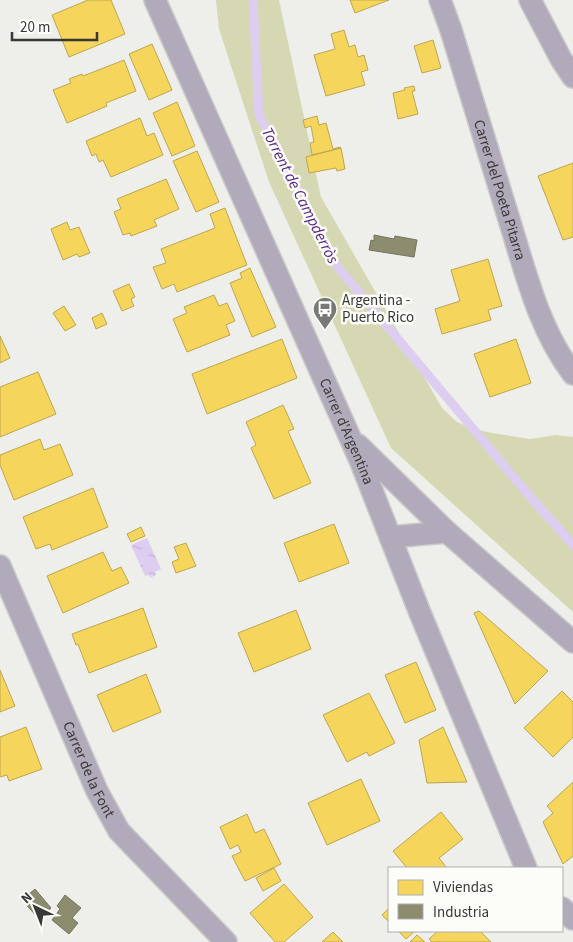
<svg xmlns="http://www.w3.org/2000/svg" width="573" height="942" font-family="'Source Sans 3',sans-serif">
  <style>
    .green { fill: #d6d8b3 }
    .water { fill: url(#water-ripples) }
    .homes { fill: #f6d55c; stroke: #bda651 }
    .industry { fill: #8c8c6e; stroke: #73735e }
    .lines { fill: none; stroke-linecap: round; stroke-linejoin: round }
    .stream { stroke: #ddcdf1; stroke-width: 9 }
    .minor-casing { stroke: #cacac8; stroke-width: 24 }
    .minor { stroke: #b1aaba; stroke-width: 21 }
    .labels { text-anchor: middle; stroke-width: 5; stroke-linejoin: round; paint-order: stroke }
    .street-label { font-size: 15px; fill: #383937; stroke: #fcfdf8 }
    .poi-label { font-size: 15px; fill: #383937; stroke: #fcfdf8; text-anchor: start }
    .water-label { font-size: 16px; font-style: italic; fill: #582386; stroke: #fcfdf8 }
  </style>
  <defs>
    <pattern id="water-ripples" width="26" height="14" patternUnits="userSpaceOnUse" patternTransform="scale(1.25)"><rect width="26" height="14" fill="#ddcdf1"/><path d="M2 4q2-2 4 0t4 0M15 11q2-2 4 0t4 0" fill="none" stroke="#beb1cf"/></pattern>
  </defs>
  <rect width="100%" height="100%" fill="#eeefeb"/>
  <polygon class="green" points="216,0 279,0 321,197 442,408 457,422 474,429 492,433 530,439 556,435 573,437 573,612 391,448 269,182 219,29"/>
  <polygon class="water" points="147,538 161,569 155,572 156,575 150,578 149,575 145,576 131,545"/>
  <g class="homes">
    <polygon points="88,0 111,0 125,34 69,57 52,15"/>
    <polygon points="350,0 389,0 355,13"/>
    <polygon points="344,30 349,47 355,45 358,57 364,55 368,70 361,72 365,85 326,96 314,55 335,49 331,34"/>
    <polygon points="433,40 441,68 422,73 414,46"/>
    <polygon points="152,44 172,90 149,100 129,54"/>
    <polygon points="124,60 136,91 106,103 107,106 67,123 53,90 71,83 69,79 82,74 83,76"/>
    <polygon points="414,86 415,91 412,91 418,114 398,119 393,93 405,90 404,88"/>
    <polygon points="177,102 195,146 172,156 153,113"/>
    <polygon points="317,116 319,125 326,123 333,149 340,147 341,148 312,155 310,143 314,142 311,126 305,128 303,120"/>
    <polygon points="140,118 147,136 154,133 163,155 111,177 103,160 99,162 96,154 92,156 86,141"/>
    <polygon points="341,148 345,169 337,171 336,168 309,173 306,157"/>
    <polygon points="197,151 219,202 196,212 173,161"/>
    <polygon points="573,163 573,237 563,240 538,176"/>
    <polygon points="166,179 179,209 154,220 157,226 131,236 130,233 123,235 114,212 121,209 117,199"/>
    <polygon points="225,208 247,265 177,292 174,284 162,289 153,267 166,263 161,249 215,228 210,214"/>
    <polygon points="67,222 70,230 79,227 90,253 79,257 77,254 63,260 51,229"/>
    <polygon points="488,259 502,306 488,310 491,320 442,334 435,309 460,301 451,270"/>
    <polygon points="250,268 276,327 252,337 230,283 242,278 240,273"/>
    <polygon points="129,284 135,297 131,299 134,306 122,311 113,291"/>
    <polygon points="214,295 219,306 227,303 235,321 226,325 230,335 187,352 173,319 187,313 184,307"/>
    <polygon points="64,306 76,325 65,331 53,313"/>
    <polygon points="102,313 107,324 96,329 92,318"/>
    <polygon points="0,336 10,358 0,363"/>
    <polygon points="282,339 297,378 207,414 192,374"/>
    <polygon points="516,339 531,383 490,397 474,354"/>
    <polygon points="38,372 56,414 0,437 0,387"/>
    <polygon points="283,405 294,429 288,431 311,483 274,499 251,448 256,445 246,422"/>
    <polygon points="40,439 44,450 60,444 73,475 14,500 0,465 0,455"/>
    <polygon points="93,488 108,527 52,550 50,544 36,549 23,517"/>
    <polygon points="334,524 349,563 299,582 284,543"/>
    <polygon points="141,527 145,536 131,542 127,534"/>
    <polygon points="186,543 196,566 176,573 172,562 179,559 174,547"/>
    <polygon points="103,552 112,571 121,567 129,583 63,613 47,576"/>
    <polygon points="143,608 157,647 89,673 78,644 76,645 72,634"/>
    <polygon points="296,610 311,649 254,672 238,633"/>
    <polygon points="479,611 548,671 515,704 474,613"/>
    <polygon points="416,662 436,710 405,723 385,675"/>
    <polygon points="0,670 15,706 0,712"/>
    <polygon points="146,674 161,712 113,732 97,695"/>
    <polygon points="562,691 573,702 573,737 553,757 524,728"/>
    <polygon points="369,693 395,743 369,756 367,752 347,762 323,715"/>
    <polygon points="26,727 42,769 9,781 7,775 0,777 0,737"/>
    <polygon points="443,727 467,782 427,783 419,740"/>
    <polygon points="361,779 380,821 327,845 308,803"/>
    <polygon points="573,782 573,856 563,864 543,822 553,813 547,806"/>
    <polygon points="441,812 463,839 439,858 447,868 407,868 393,851"/>
    <polygon points="247,814 255,833 264,829 281,864 245,881 232,856 241,852 238,845 230,849 220,827"/>
    <polygon points="274,868 281,881 263,891 256,878"/>
    <polygon points="284,884 313,917 284,942 275,942 250,913"/>
    <polygon points="389,908 389,922 382,915"/>
    <polygon points="398,931 415,931 406,939"/>
    <polygon points="438,931 480,931 491,942 432,942 429,939"/>
    <polygon points="333,932 343,942 322,942"/>
    <polygon points="417,935 425,942 410,942"/>
  </g>
  <g class="industry">
    <polygon points="374,235 394,239 395,236 417,240 414,257 369,250 371,240 374,241"/>
    <polygon points="35,889 51,908 39,919 22,900"/>
    <polygon points="65,895 81,908 72,918 78,923 69,934 52,920 60,909 57,906"/>
  </g>
  <g class="lines">
    <polyline class="stream" points="253,0 259,115 335,264 527,493 573,545"/>
    <defs>
      <g id="minor">
        <path id="s1" d="M155,0L360,460L420,613L526,868"/>
        <path id="s2" d="M440,0L451,30C470,92 489,154 508,216C525,270 538,328 573,374"/>
        <polyline points="530,0 561,59 573,77"/>
        <polyline points="358,445 447,532 573,642"/>
        <polyline points="390,537 447,532"/>
        <path id="s3" d="M0,566L97,791L119,831L226,942"/>
        <polyline points="562,908 573,919"/>
      </g>
    </defs>
    <use href="#minor" class="minor-casing"/>
    <use href="#minor" class="minor"/>
  </g>
  <defs>
    <symbol id="bus-pin" viewBox="-11 -11 22 30"><path d="M0 17L-7.5 6A9.5 9.5 0 1 1 7.5 6Z" fill="#787976" stroke="#fcfdf8"/><path d="M-5-6H5V4H4V6H2V4H-2V6H-4V4H-5ZM-3.5-4V0h7V-4ZM-3.5 1.2v1.5H-2V1.2ZM2 1.2v1.5H3.5V1.2Z" fill="#fff"/></symbol>
  </defs>
  <g fill-rule="evenodd">
    <use href="#bus-pin" x="311" y="295" width="28" height="38"/>
  </g>
  <g class="labels">
    <g class="street-label">
      <text dy="5" stroke="none"><textPath href="#s2" startOffset="199">Carrer del Poeta Pitarra</textPath></text>
      <text dy="5" stroke="none"><textPath href="#s1" startOffset="472">Carrer d'Argentina</textPath></text>
      <text dy="5" stroke="none"><textPath href="#s3" startOffset="222">Carrer de la Font</textPath></text>
    </g>
    <g class="poi-label">
      <text x="342" y="305">Argentina -<tspan x="342" dy="17">Puerto Rico</tspan></text>
    </g>
    <g class="water-label">
      <text transform="translate(301 195) rotate(63)" y="6">Torrent de Campderròs</text>
    </g>
  </g>
  <rect x="388" y="867" width="175" height="65" fill="#fcfdf8" stroke="#aeafab"/>
  <rect x="398" y="880" width="25" height="15" fill="#f6d55c" stroke="#aeafab"/>
  <text x="433" y="892" font-size="15" fill="#383937">Viviendas</text>
  <rect x="398" y="904" width="25" height="15" fill="#8c8c6e" stroke="#aeafab"/>
  <text x="433" y="917" font-size="15" fill="#383937">Industria</text>
  <g transform="translate(35 907) rotate(317)" stroke="#fcfdf8" stroke-width="4" paint-order="stroke">
  <path d="M0-4L9 19L0 12L-9 19Z" fill="#383937"/>
  <text y="-8" font-size="14" font-weight="bold" text-anchor="middle" fill="#383937">N</text>
  </g>
  <path d="M12 32v8h85v-8" fill="none" stroke="#383937" stroke-width="2.5"/>
  <text x="20" y="32" font-size="15" fill="#383937" stroke="#fcfdf8" stroke-width="4" paint-order="stroke">20 m</text>
</svg>
